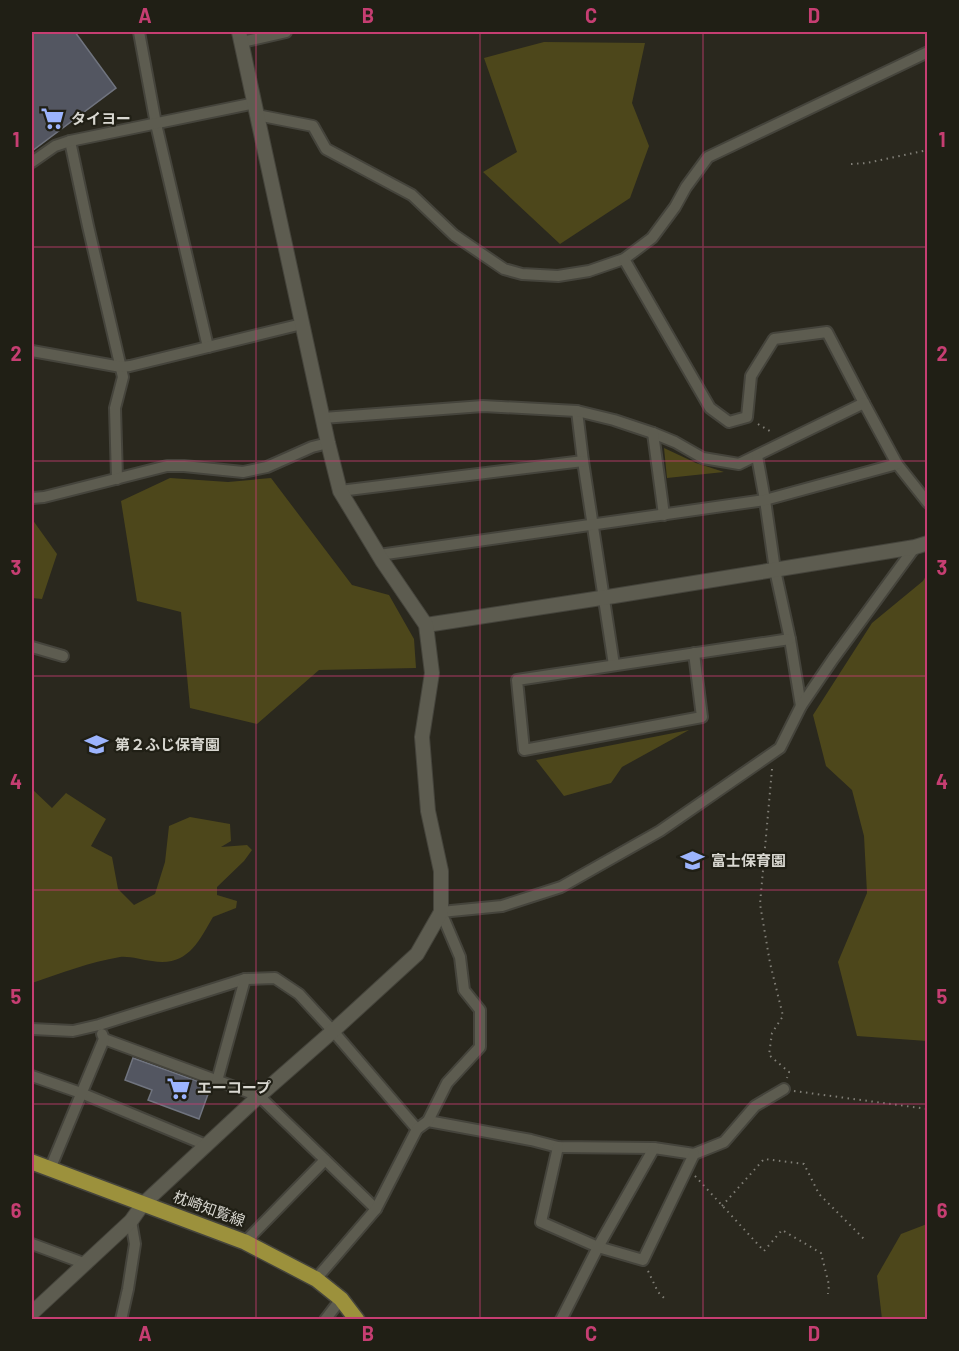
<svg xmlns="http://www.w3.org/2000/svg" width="959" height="1351" font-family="Barlow,'Noto Sans JP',sans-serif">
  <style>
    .green { fill: #4d471b }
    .building { fill: #535661; stroke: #70747f; stroke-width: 1.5 }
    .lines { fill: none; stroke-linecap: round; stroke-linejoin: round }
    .minor-casing { stroke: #45443c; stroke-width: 14 }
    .tertiary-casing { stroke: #45443c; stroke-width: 16 }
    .primary-casing { stroke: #45443c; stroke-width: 18 }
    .path { stroke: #817f77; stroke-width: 2; stroke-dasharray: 1.5 4.5; stroke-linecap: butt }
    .minor { stroke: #5d5c50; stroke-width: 10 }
    .tertiary { stroke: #5d5c50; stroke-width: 14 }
    .primary { stroke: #9c913c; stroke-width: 15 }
    .grid { fill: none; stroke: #c63e72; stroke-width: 1.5; stroke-opacity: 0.55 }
    .labels { text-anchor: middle; stroke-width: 4.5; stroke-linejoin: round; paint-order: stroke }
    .poi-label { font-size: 15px; font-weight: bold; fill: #d8d7d0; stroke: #201f15; text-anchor: start }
    .street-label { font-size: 15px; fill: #d8d7d0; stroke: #201f15 }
    .neatline { fill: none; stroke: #c63e72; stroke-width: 2 }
    .grid-label { font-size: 20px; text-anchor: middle; font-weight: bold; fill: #c63e72 }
  </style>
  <rect width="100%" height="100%" fill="#2a281e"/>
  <g class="green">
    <polygon points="544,42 645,43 632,103 649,146 630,198 560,244 483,172 517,152 484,58"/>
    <polygon points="664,448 696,463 724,472 667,478"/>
    <polygon points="170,478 228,482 271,478 352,585 389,595 414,639 416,668 319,670 257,724 190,708 181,612 137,601 121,501"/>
    <polygon points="32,519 57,554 42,599 32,598"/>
    <polygon points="927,574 927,1041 857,1036 838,962 867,893 864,836 852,790 826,766 813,715 872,623 923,581"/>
    <polygon points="689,730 622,767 611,783 564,796 536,760"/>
    <path d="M32,789L52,808L66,793L106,819L91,846L112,857L118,889L134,905L155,894L165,862L169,826L190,817L230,824L231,841L221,847L247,845L252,850L244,861L217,887V895L237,901L236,908L213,917C198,943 187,967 152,961C142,960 130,956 120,957C90,962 61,973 32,983Z"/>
    <polygon points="927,1224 927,1319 882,1319 877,1276 901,1234"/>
  </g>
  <g class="building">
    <polygon points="32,32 75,32 116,88 32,151"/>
    <polygon points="133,1058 211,1086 199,1119 148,1100 152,1090 125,1080"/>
  </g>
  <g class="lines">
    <defs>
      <g id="minor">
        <polyline points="139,32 156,124 208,347"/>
        <polyline points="242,42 286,32"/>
        <polyline points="257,115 313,126 326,149 412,195 454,235 504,269 522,274 558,276 589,271 624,259 652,238 675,207 686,187 708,157 928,52"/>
        <polyline points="70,141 88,226 123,377 115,408 117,479"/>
        <polyline points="32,162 55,146 70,141 255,103"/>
        <polyline points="624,259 710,408 729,422 747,417 751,376 774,339 827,332 864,403"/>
        <polyline points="32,351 121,367 130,366 302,324"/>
        <polyline points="577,411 583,461 614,665"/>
        <polyline points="323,418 483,406 577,411 614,420 653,433 675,442 703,458 739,464 864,403 897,464 928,503"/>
        <polyline points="653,433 664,515"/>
        <polyline points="757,456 765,500 775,570 790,639 801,706"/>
        <polyline points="340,491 583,461"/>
        <polyline points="32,498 44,497 167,466 184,466 243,472 267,467 312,447 328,443"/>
        <polyline points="379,555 765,500 897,464"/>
        <polyline points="32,647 63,656"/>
        <polyline points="694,653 702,717 524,750 517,680 790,639"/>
        <polyline points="32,1029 73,1031 99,1025 245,979 275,978 299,994 333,1031 417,1129"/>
        <polyline points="104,1039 259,1096 376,1209"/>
        <polyline points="32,1076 81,1093 206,1145"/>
        <polyline points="217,1081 245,979"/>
        <polyline points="428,1121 531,1140 558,1147 654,1148 694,1154 724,1142 755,1106 784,1089"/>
        <polyline points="558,1147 541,1222 598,1247 643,1260 694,1154"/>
        <polyline points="50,1169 104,1039 102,1034"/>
        <polyline points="245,1242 325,1160"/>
        <polyline points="32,1244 86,1264"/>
        <polyline points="316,1279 376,1209 417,1129 428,1121 447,1083 480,1047 480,1010 464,990 460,957 441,912 502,906 561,887 660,831 780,748 801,706 833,659 915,547"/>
        <polyline points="121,1320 128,1289 135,1244 131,1221"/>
        <polyline points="325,1320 341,1299"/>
        <polyline points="561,1320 598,1247 654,1148"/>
      </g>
      <g id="tertiary">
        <polyline points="426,625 614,596 915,547 928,543"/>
        <polyline points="32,1313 131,1221 143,1204 259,1096 333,1031 417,954 441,912 441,871 428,811 422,737 432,673 426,625 383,562 340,491 328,443 239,32"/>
      </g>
      <polyline id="primary" points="32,1162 245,1242 316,1279 341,1299 357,1320"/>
    </defs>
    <use href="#minor" class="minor-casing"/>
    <use href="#tertiary" class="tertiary-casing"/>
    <use href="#primary" class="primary-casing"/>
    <g class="path">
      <polyline points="851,164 867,163 928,150"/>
      <polyline points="758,424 773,433"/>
      <polyline points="772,769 760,904 770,963 783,1016 772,1033 769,1055 789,1072 787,1078"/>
      <polyline points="794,1091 928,1109"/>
      <polyline points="695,1176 764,1251 782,1230 821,1253 829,1285 828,1294"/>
      <polyline points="722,1206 764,1159 804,1164 819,1194 865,1240"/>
      <polyline points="648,1271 658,1292 665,1299"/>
    </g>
    <use href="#minor" class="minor"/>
    <use href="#tertiary" class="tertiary"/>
    <use href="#primary" class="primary"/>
  </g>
  <path class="grid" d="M256,32V1320M480,32V1320M703,32V1320M32,247H928M32,461H928M32,676H928M32,890H928M32,1104H928"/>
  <defs>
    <symbol id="supermarket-bare" viewBox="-9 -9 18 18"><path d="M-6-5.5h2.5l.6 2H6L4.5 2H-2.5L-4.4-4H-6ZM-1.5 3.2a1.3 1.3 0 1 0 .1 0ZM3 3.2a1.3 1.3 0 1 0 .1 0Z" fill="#9cb4fd" stroke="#201f15" stroke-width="2.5" paint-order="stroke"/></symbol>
    <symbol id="school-bare" viewBox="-9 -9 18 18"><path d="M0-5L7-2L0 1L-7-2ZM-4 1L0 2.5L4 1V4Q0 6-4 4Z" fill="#9cb4fd" stroke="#201f15" stroke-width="2.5" paint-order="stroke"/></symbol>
  </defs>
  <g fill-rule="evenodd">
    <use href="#supermarket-bare" x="36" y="102" width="33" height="33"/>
    <use href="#school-bare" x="80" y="728" width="33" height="33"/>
    <use href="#school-bare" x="676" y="844" width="33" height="33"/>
    <use href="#supermarket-bare" x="162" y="1072" width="33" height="33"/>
  </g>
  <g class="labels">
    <g class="poi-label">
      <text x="71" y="124">タイヨー</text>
      <text x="115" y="750">第２ふじ保育園</text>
      <text x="711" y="866">富士保育園</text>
      <text x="197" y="1093">エーコープ</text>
    </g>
    <g class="street-label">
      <text transform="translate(209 1209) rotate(20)" y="5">枕崎知覧線</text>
    </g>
  </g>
  <rect width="959" height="1351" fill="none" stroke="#201f15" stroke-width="66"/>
  <rect x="33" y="33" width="893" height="1285" class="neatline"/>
  <g class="grid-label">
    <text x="145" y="23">A</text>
    <text x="368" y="23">B</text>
    <text x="591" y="23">C</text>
    <text x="814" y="23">D</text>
    <text x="16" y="147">1</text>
    <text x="942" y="147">1</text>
    <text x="16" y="361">2</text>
    <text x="942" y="361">2</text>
    <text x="16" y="575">3</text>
    <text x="942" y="575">3</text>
    <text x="16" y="789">4</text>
    <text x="942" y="789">4</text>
    <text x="16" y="1004">5</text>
    <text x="942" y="1004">5</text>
    <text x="16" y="1218">6</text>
    <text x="942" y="1218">6</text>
    <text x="145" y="1341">A</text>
    <text x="368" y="1341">B</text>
    <text x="591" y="1341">C</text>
    <text x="814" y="1341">D</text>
  </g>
</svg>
